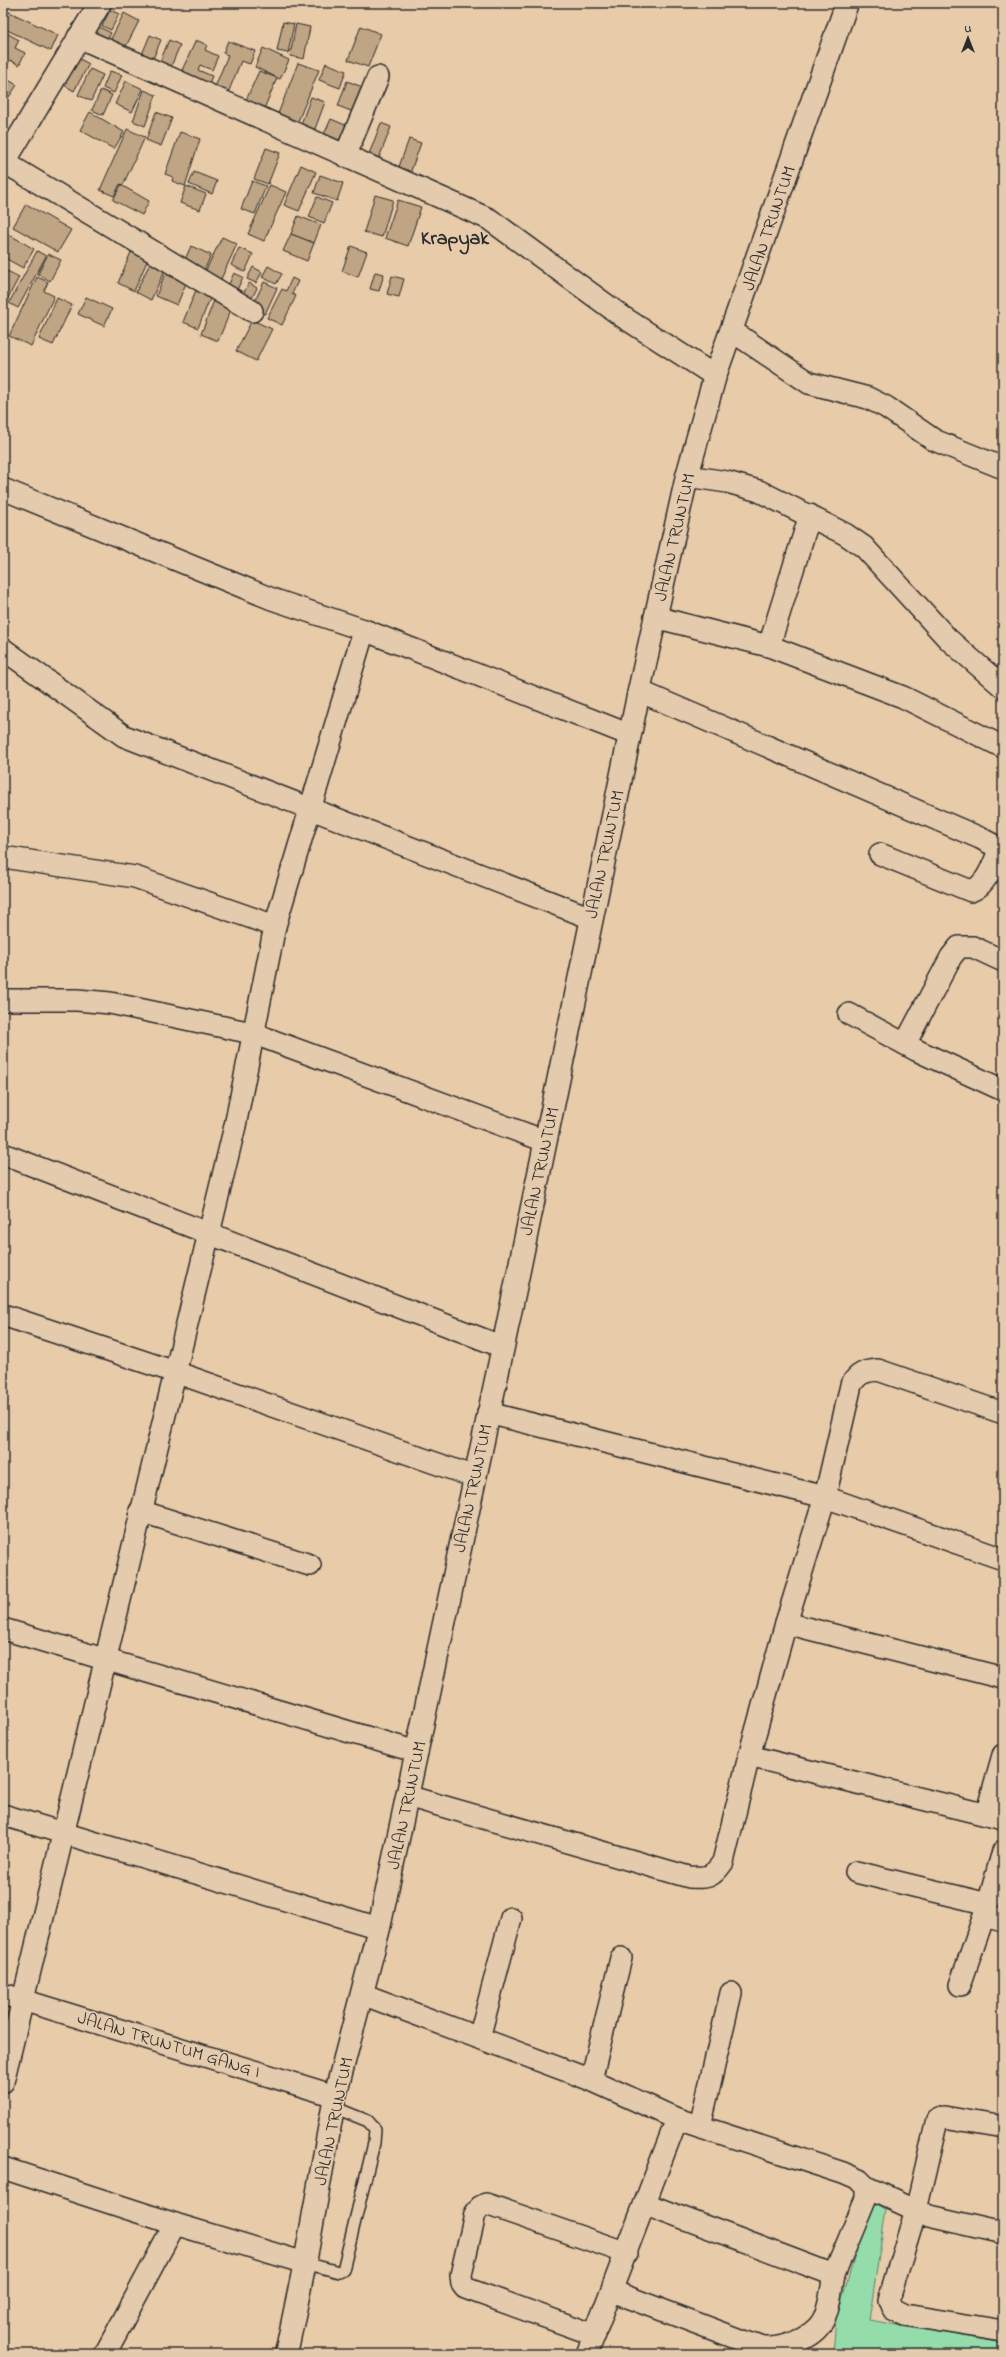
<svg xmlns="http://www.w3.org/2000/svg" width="1006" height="2357" font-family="'Indie Flower',sans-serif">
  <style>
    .green { fill: #94dcaa; stroke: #60846a }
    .building { fill: #bfa583; stroke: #2b2b2b }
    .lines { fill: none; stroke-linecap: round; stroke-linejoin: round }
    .service-casing { stroke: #2b2b2b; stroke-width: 14 }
    .minor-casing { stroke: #2b2b2b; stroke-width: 24 }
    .tertiary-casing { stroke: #2b2b2b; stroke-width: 25 }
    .service { stroke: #e5cbad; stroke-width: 11 }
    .minor { stroke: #e5cbad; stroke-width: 21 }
    .tertiary { stroke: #e5cbad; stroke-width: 22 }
    .labels { text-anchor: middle; stroke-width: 3; stroke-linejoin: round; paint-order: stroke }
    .street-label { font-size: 18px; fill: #2b2b2b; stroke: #e5cbad }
    .quarter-label { font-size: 20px; font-weight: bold; fill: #2b2b2b; stroke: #e5cbad }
  </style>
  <rect width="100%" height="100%" fill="#e8cba9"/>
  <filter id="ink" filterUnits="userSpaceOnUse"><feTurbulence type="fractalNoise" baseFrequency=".025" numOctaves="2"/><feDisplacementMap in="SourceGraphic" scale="8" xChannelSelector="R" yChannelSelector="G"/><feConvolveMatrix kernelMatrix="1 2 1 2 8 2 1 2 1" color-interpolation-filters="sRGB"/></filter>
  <g filter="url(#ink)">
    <polygon class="green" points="871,2202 886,2210 869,2320 1003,2343 1003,2354 833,2354 836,2319"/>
    <g class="building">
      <polygon points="3,9 58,35 51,51 3,28"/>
      <polygon points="110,10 119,14 111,30 102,26"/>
      <polygon points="124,13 139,21 122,54 107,47"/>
      <polygon points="283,22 294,24 288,53 277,51"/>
      <polygon points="296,24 310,27 304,59 290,56"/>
      <polygon points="97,26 111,33 103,47 90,40"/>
      <polygon points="361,26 381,34 368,67 348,60"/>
      <polygon points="3,31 19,40 15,48 25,53 19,65 10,60 5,69"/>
      <polygon points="150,35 161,40 149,68 138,64"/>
      <polygon points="169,40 180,45 167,76 156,71"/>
      <polygon points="196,40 207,45 205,50 218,56 212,70 200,65 198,70 212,76 205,93 177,81"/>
      <polygon points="228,41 255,51 250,64 241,61 228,93 215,87 228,55 223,53"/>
      <polygon points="263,48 289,60 280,79 255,67"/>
      <polygon points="78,58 89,64 74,91 64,85"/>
      <polygon points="298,63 319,70 294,131 274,124"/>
      <polygon points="326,63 346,71 340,88 319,80"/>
      <polygon points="90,69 103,75 91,101 78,95"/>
      <polygon points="110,71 122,75 114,93 103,88"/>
      <polygon points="259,71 277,78 261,116 242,109"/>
      <polygon points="3,77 17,85 9,97 3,93"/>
      <polygon points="126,81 143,89 132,112 115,104"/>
      <polygon points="347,81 365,88 356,113 338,106"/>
      <polygon points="101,90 112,95 103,115 92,110"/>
      <polygon points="144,90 156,95 145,126 133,121"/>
      <polygon points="311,97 325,102 312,137 298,132"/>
      <polygon points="90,112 124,132 114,149 80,130"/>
      <polygon points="156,112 172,118 161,146 146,140"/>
      <polygon points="331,119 350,127 341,149 321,141"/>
      <polygon points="381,123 391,127 376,166 366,162"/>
      <polygon points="127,129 145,137 123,185 120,184 114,196 100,190"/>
      <polygon points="180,132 200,139 185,186 172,181 173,177 165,174"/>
      <polygon points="409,139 421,143 408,179 396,175"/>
      <polygon points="266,148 280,153 268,184 254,179"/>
      <polygon points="301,165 316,172 299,211 284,205"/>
      <polygon points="194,172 217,181 212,194 189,184"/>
      <polygon points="320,175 343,183 337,201 314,193"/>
      <polygon points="252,181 266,186 255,214 241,209"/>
      <polygon points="121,185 149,201 142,215 113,200"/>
      <polygon points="270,185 286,192 264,241 248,234"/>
      <polygon points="186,186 206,194 200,210 180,203"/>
      <polygon points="375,195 393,200 382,237 364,232"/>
      <polygon points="317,197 332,203 324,223 309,217"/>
      <polygon points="398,200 421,207 408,246 385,238"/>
      <polygon points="26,204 71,230 58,252 13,227"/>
      <polygon points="298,216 321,225 314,243 291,234"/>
      <polygon points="3,231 34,249 23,268 3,257"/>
      <polygon points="291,234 314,243 307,261 283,251"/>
      <polygon points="222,237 237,244 221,279 205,272"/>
      <polygon points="191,246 211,255 203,273 183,264"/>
      <polygon points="351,246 367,252 358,277 342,271"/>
      <polygon points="239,248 253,254 245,272 231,265"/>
      <polygon points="37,251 46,256 18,308 9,303"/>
      <polygon points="131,252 148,259 134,291 118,283"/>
      <polygon points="48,254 61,260 50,281 38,274"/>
      <polygon points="150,263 165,270 151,300 136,292"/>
      <polygon points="268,266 282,274 276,284 262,277"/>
      <polygon points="253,267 262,272 256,283 247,279"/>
      <polygon points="3,269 19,277 7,300 3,298"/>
      <polygon points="375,272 384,274 379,291 370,289"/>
      <polygon points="234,273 243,277 237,290 228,286"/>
      <polygon points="165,274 186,283 177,305 156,296"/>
      <polygon points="392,276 404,279 399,297 387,294"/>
      <polygon points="37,277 48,282 44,291 54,296 31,346 9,336"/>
      <polygon points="292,278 298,281 292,294 296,296 282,325 267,318 282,289 286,291"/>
      <polygon points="264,282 277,288 265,314 252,307"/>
      <polygon points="249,283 257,288 252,298 243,294"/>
      <polygon points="196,290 211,296 198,328 183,322"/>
      <polygon points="86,297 112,309 104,326 78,314"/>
      <polygon points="57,298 72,305 53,345 39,339"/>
      <polygon points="215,298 233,305 218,341 201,334"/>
      <polygon points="252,320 272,329 256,361 236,351"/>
    </g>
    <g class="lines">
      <defs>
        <polyline id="service" points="305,2263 339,2272 343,2270 374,2143 375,2129 368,2121 333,2107"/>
        <g id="minor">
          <polyline points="78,37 489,219 623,317 715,376"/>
          <polyline points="345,156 378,77"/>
          <polyline points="4,162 252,311"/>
          <polyline points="732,331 809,383 868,398 886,407 934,440 1003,468"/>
          <polyline points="687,476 727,482 759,491 845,534 864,547 948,639 1003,687"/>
          <polyline points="3,489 272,599 364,630 630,735"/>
          <polyline points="655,617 769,646 903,697 1003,747"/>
          <polyline points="769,646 810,515"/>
          <polyline points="3,649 124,736 591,918"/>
          <polyline points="639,691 980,838 1003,850"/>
          <path d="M880,854L971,891C987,885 993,864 1000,849"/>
          <polyline points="3,857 135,877 275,926"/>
          <polyline points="3,1000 77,1000 110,1003 252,1033 545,1141"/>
          <polyline points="849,1014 916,1050 1003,1090"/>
          <polyline points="905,1044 951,957 959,947 973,947 1003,961"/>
          <polyline points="3,1154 503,1347"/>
          <polyline points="3,1315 175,1372 475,1477"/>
          <polyline points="488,1413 825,1497 1003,1559"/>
          <polyline points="140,1511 310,1565"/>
          <polyline points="786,1623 1003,1678"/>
          <polyline points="3,1629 417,1752"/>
          <polyline points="749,1756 1003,1819"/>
          <path d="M407,1796L689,1877C708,1878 712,1878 723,1862L749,1756L786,1623L825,1497L851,1385C858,1373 865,1371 878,1370L1003,1413"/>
          <polyline points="3,1815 379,1928"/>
          <polyline points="986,1815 1003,1755"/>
          <polyline points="856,1872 988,1904"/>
          <polyline points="984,1916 1003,1921"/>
          <polyline points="960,1985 988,1904 1003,1851"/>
          <polyline points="3,1994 335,2096"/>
          <polyline points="362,1994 591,2080 677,2119 843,2173 859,2180 866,2187 866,2198 834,2275 646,2204"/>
          <polyline points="479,2038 511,1918"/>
          <polyline points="591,2080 621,1958"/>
          <polyline points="3,2082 235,1126 275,926 364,630"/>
          <polyline points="700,2126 731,1993"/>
          <polyline points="1003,2127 944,2117 937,2120 916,2210 889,2299 893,2309 905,2315 1003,2331"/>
          <polyline points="3,2168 175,2224 305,2263"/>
          <polyline points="866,2187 929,2216 1003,2233"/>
          <path d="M612,2291L762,2348C782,2349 812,2340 823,2321C830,2307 831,2290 834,2275"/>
          <polyline points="595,2335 465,2288 462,2284 461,2275 475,2214 480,2207 486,2204 627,2253"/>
          <polyline points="105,2354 175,2224"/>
          <polyline points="587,2354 677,2119"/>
        </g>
        <g id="tertiary">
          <polyline points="3,164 100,3"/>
          <polyline points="286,2354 305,2263 335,2096 379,1928 503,1347 639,691 687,476 715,376 847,3"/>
        </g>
      </defs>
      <use href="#service" class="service-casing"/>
      <use href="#minor" class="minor-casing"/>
      <use href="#tertiary" class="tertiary-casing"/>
      <use href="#service" class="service"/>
      <use href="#minor" class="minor"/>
      <use href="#tertiary" class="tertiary"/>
    </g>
  </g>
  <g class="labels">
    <g class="street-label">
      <text transform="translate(768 228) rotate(-71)" y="6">JALAN TRUNTUM</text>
      <text transform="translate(674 537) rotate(-77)" y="6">JALAN TRUNTUM</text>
      <text transform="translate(604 854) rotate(-78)" y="6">JALAN TRUNTUM</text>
      <text transform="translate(539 1171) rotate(-78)" y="6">JALAN TRUNTUM</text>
      <text transform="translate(472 1488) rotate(-78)" y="6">JALAN TRUNTUM</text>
      <text transform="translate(406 1805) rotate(-78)" y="6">JALAN TRUNTUM</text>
      <text transform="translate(169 2044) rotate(17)" y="6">JALAN TRUNTUM GANG I</text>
      <text transform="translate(333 2121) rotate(-78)" y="6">JALAN TRUNTUM</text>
    </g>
    <g class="quarter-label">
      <text x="455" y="244">Krapyak</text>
    </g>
  </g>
  <rect width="1006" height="2357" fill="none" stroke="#e5cbad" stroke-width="16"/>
  <rect x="8" y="8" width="990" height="2341" fill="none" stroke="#2b2b2b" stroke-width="1.5" filter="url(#ink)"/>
  <g transform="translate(968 38)" stroke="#e5cbad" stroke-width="3" paint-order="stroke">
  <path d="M0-3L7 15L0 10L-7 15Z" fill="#2b2b2b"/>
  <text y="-6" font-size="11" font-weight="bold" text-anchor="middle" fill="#2b2b2b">U</text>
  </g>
</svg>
